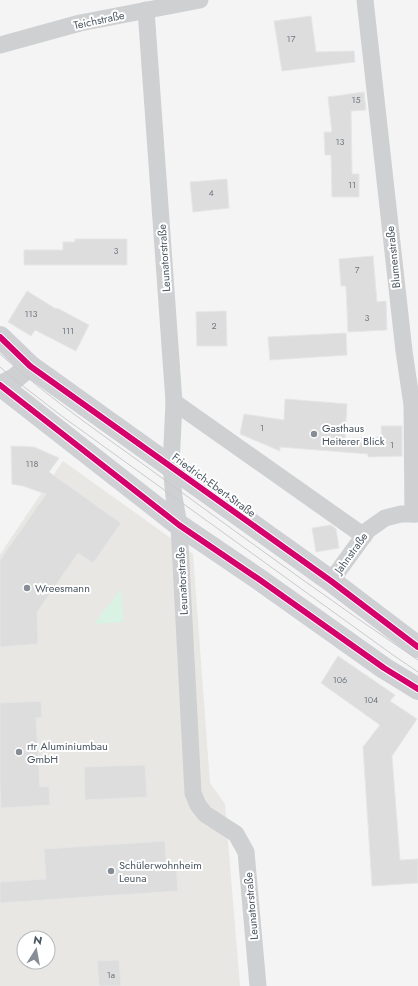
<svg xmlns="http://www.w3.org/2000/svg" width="418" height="986" font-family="Jost,sans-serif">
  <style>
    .commercial { fill: #e8e7e3; fill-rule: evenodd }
    .green { fill: #d9f2e3 }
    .building { fill: #ddddde; stroke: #e5e6e7 }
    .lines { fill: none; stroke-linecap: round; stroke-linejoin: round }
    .minor { stroke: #ced0d2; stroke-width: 17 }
    .tertiary { stroke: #ced0d2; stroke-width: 21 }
    .secondary { stroke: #ced0d4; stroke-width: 22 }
    .tram { stroke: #c9cacc; stroke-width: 1 }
    .cycleway-casing { stroke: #fff; stroke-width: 8 }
    .cycleway { stroke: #d6006c; stroke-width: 6 }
    .poi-dot { fill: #868d94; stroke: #fff; stroke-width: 1.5 }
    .labels { text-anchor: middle; stroke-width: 4; stroke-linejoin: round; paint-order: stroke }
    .number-label { font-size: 9px; fill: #707881 }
    .street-label { font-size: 11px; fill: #4a5661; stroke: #fff }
    .poi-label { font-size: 11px; fill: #4a5661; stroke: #fff; text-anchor: start }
  </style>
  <rect width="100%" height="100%" fill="#f4f4f4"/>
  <path class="commercial" d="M63,461L193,554L210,783L225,804L240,986H0V553H1ZM24,938H48V962H24Z"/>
  <polygon class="green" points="121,589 124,622 94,624"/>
  <g class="building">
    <polygon points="311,16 316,52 354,51 355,62 282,71 274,21"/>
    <polygon points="364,92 366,110 351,111 352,174 359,174 359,197 332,197 331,155 325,155 324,132 332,132 328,97"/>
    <polygon points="227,179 229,208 193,212 190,182"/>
    <polygon points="75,239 127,239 127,265 24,265 24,250 63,250 63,242 75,242"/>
    <polygon points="373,256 377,302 386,301 387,330 348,332 346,286 341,286 339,259"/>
    <polygon points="27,291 56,309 57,308 89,325 76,351 35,330 31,336 8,322"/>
    <polygon points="226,311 227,346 197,346 196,312"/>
    <polygon points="346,333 347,355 270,360 268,337"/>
    <polygon points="285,399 347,404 345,439 382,437 381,426 402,426 402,456 368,457 368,454 280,447 280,451 240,434 244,414 284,420"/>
    <polygon points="11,446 34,447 59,458 49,472 121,523 93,563 78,553 37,612 38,644 0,647 0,560 46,494 23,486 12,484"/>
    <polygon points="331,525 336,529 339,548 316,552 312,528"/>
    <polygon points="338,656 395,695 390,701 417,719 392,756 400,860 418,859 418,883 372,886 363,747 380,725 321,683"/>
    <polygon points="41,701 42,717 36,718 40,787 49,786 50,805 1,808 0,786 0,703"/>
    <polygon points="145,765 147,797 85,800 84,767"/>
    <polygon points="165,841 166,862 176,862 178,891 0,903 0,882 46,879 44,849"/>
    <polygon points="119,960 121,986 99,986 97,961"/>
  </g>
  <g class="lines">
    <g class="minor">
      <polyline points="365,0 404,351 412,405 413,514"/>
      <polyline points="146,10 174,402 171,466 174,497 179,525 193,793 198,805 205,814 236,834 246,852 258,986"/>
      <polyline points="0,45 80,23 200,0"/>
      <polyline points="174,402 364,536"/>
      <polyline points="331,581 368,530 385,518 401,514 418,514"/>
    </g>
    <polyline class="tertiary" points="0,386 14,379 30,366"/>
    <g class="secondary">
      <polyline points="0,337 30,366 331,581 418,647"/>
      <polyline points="0,385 179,525 260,580 384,668 418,689"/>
    </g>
    <g class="tram">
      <path d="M0,354C54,403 115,443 173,486C254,545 335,604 418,660"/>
      <polyline points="0,367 14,379 63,417 393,655 418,672"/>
    </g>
    <defs>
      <g id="cycleway">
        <polyline points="0,337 30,366 331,581 418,647"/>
        <polyline points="0,385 179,525 260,580 384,668 418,689"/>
      </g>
    </defs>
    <use href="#cycleway" class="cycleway-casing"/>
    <use href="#cycleway" class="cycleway"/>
  </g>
  <g class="poi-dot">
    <circle cx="314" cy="434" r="4"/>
    <circle cx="27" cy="588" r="4"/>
    <circle cx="19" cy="752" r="4"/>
    <circle cx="111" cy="871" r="4"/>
  </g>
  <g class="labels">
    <g class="number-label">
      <text x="291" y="42">17</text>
      <text x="356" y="103">15</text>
      <text x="340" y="145">13</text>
      <text x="352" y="188">11</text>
      <text x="211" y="196">4</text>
      <text x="116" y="254">3</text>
      <text x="357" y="273">7</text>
      <text x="31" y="317">113</text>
      <text x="367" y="321">3</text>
      <text x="214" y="329">2</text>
      <text x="68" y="334">111</text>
      <text x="262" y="431">1</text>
      <text x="392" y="448">1</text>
      <text x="32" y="467">118</text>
      <text x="340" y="683">106</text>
      <text x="371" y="703">104</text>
      <text x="111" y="978">1a</text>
    </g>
    <g class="street-label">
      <text transform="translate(99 20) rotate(-12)" y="4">Teichstraße</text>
      <text transform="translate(393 257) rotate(-96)" y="4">Blumenstraße</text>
      <text transform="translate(164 258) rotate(-94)" y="4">Leunatorstraße</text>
      <text transform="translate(214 485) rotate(36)" y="4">Friedrich-Ebert-Straße</text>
      <text transform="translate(351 553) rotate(-54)" y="4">Jahnstraße</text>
      <text transform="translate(182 581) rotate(-93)" y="4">Leunatorstraße</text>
      <text transform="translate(251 906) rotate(-95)" y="4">Leunatorstraße</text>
    </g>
    <g class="poi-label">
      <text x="322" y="432">Gasthaus<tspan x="322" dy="13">Heiterer Blick</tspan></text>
      <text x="35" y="592">Wreesmann</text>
      <text x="27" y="750">rtr Aluminiumbau<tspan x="27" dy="13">GmbH</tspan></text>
      <text x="119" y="869">Schülerwohnheim<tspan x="119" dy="13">Leuna</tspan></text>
    </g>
  </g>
  <g transform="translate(36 950) rotate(11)"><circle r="19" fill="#ffffff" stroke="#b7bbc0"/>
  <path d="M0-3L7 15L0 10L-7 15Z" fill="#868d94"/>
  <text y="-6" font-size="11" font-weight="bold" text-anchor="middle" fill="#4a5661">N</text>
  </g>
</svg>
